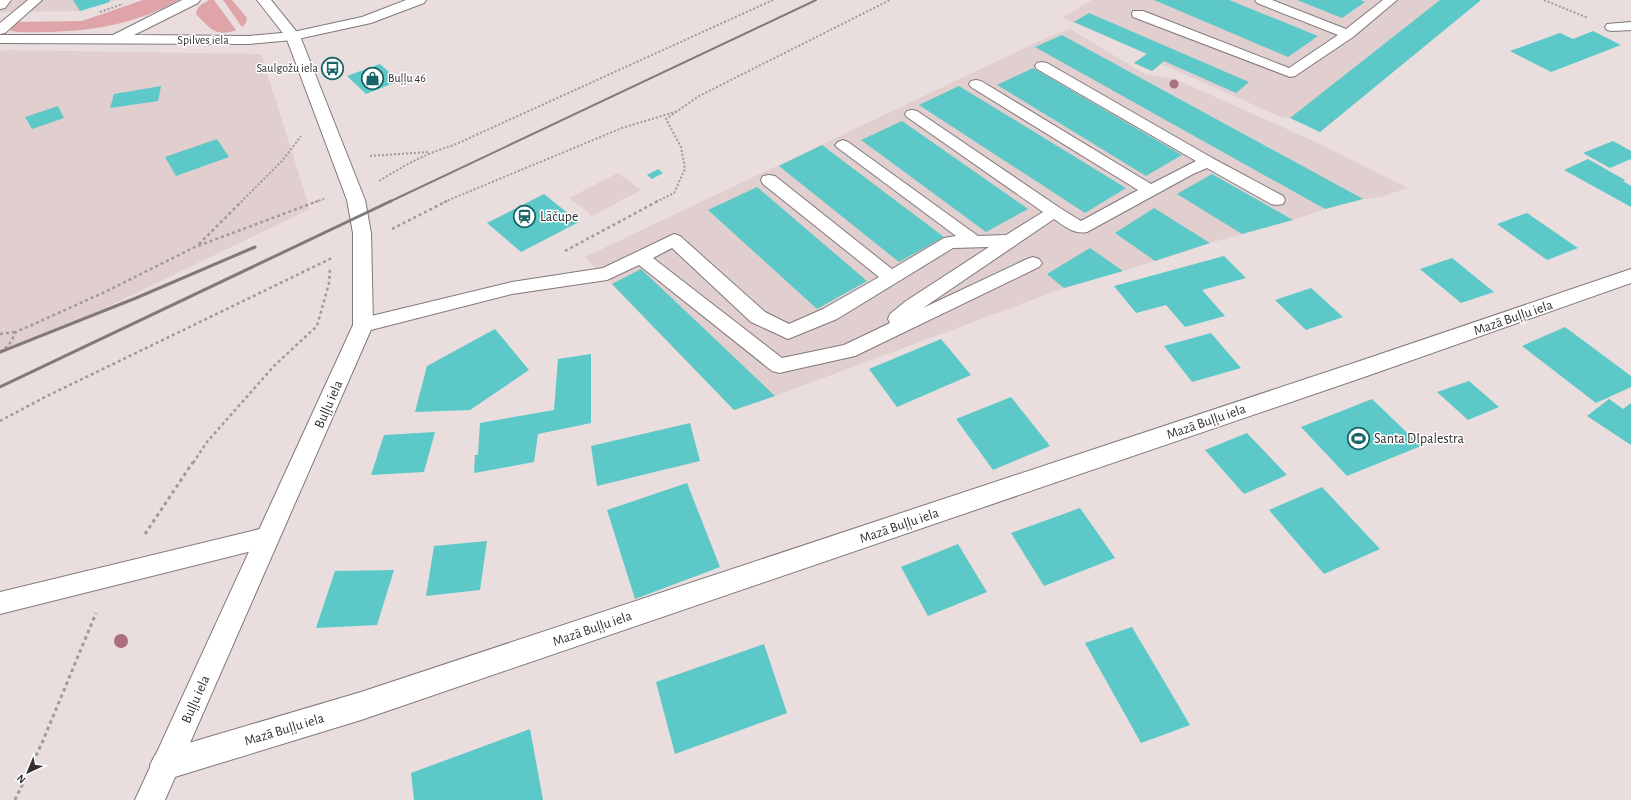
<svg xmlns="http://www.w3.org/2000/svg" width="1631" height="800" font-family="'Alegreya Sans',sans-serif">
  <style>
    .built { fill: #e1cecf }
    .green { fill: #dea4a8 }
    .building { fill: #5cc9c8 }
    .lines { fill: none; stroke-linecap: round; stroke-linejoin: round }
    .service-casing { stroke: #827878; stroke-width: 2 }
    .minor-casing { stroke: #827878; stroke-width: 2 }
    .tertiary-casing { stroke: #827878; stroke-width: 2 }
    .path-far2 { stroke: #a2999a; stroke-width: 2; stroke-dasharray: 2 2; stroke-linecap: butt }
    .path-far1 { stroke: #a2999a; stroke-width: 2.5; stroke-dasharray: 3 3; stroke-linecap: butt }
    .path { stroke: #a2999a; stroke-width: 3; stroke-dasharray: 3.5 3.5; stroke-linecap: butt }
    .service { fill: #fff; fill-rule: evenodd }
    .minor { fill: #fff; fill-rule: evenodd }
    .tertiary { fill: #fff; fill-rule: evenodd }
    .rail-far1 { stroke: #81797a; stroke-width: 2 }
    .rail { stroke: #81797a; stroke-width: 3 }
    .tree { fill: #aa707c }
    .labels { text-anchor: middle; stroke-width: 3; stroke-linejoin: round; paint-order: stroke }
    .far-street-label { font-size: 12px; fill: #332e2f; stroke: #fff }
    .far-poi-label { font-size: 12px; fill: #332e2f; stroke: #fff; text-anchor: end }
    .poi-label { font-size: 14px; fill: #332e2f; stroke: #fff; text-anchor: start }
    .street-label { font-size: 14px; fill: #332e2f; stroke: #fff }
  </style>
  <rect width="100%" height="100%" fill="#e9ddde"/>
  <g class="built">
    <polygon points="0,0 117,0 80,11 0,12"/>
    <polygon points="1092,0 1481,0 1320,132 1290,118 1281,117 1162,64 1152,71 1134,63 1147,53 1062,18"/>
    <polygon points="1070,29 1145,74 1175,79 1320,144 1408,188 1380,197 1363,199 1325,209 1293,220 1210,243 1123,271 1064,288 775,396 734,410 585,257 1048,37"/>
    <polygon points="4,50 261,54 310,209 105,308 0,354 0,51"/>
    <polygon points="618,173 641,190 592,216 569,198"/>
  </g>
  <g class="green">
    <path d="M143,0H179C137,24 89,32 42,32C32,32 21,33 11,31V28L18,22L82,21Z"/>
    <path d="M209,0H214L236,30C215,38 209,27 196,14C197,6 203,4 209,0Z"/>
    <polygon points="223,0 232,0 247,18 246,23 242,27"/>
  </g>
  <g class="building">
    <polygon points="73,0 109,0 110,2 80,11"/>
    <polygon points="1154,0 1229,0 1318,36 1288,57"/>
    <polygon points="1297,0 1360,0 1365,2 1342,18"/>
    <polygon points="1440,0 1481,0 1320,132 1290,118"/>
    <polygon points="1089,13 1249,82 1236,93 1164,61 1152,71 1134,63 1147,54 1074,22"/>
    <polygon points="1593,31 1621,45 1551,72 1510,51 1560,33 1573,39"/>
    <polygon points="1062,35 1363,199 1325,209 1035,47"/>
    <polygon points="380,64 399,81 366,94 347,76"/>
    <polygon points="1033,68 1182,155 1146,176 997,85"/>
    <polygon points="161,86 158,101 110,108 114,94"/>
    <polygon points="959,86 1126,188 1085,213 919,105"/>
    <polygon points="58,106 64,118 32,129 25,117"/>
    <polygon points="902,121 1028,209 986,232 861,140"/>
    <polygon points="217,139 229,157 176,176 165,157"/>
    <polygon points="1613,141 1631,151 1631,159 1610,168 1583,153"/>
    <polygon points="822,145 944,237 899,262 779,166"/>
    <polygon points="1588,159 1625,180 1623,181 1631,186 1631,207 1564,170"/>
    <polygon points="658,169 663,173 652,179 647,175"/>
    <polygon points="1212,174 1293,220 1242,234 1177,194"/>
    <polygon points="757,187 867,281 817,309 708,210"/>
    <polygon points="544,194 579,222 521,252 487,223"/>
    <polygon points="1154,208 1210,243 1155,261 1115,233"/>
    <polygon points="1527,213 1578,248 1547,260 1497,224"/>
    <polygon points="1090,248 1123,271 1064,288 1047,274"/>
    <polygon points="1224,256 1246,278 1202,290 1225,316 1185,327 1166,305 1136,313 1114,286"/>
    <polygon points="1452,258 1494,292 1461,303 1420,269"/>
    <polygon points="641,269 695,320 775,396 734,410 612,284"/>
    <polygon points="1311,288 1343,317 1306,330 1275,300"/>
    <polygon points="1565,327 1631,376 1631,387 1596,403 1522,346"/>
    <polygon points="495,329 529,370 470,410 415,412 427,366"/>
    <polygon points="1211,333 1241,368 1192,382 1164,346"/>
    <polygon points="941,339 971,375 897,407 869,369"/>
    <polygon points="591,354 591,423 538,434 534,462 474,473 475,455 478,455 480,423 554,410 558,359"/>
    <polygon points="1469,381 1499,407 1468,420 1437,392"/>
    <polygon points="1011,397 1050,446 993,470 956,419"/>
    <polygon points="1372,399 1421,446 1347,476 1301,427"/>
    <polygon points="1609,399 1623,409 1631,403 1631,445 1587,416"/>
    <polygon points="690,423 700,461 597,486 591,446"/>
    <polygon points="435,432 424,472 371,475 384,435"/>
    <polygon points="1247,433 1287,475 1244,494 1205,450"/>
    <polygon points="687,483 720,567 635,599 607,510"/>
    <polygon points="1322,487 1380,549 1324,574 1269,510"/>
    <polygon points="1080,508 1115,558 1044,586 1011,533"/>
    <polygon points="487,541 480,590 426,596 434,546"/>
    <polygon points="958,544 987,592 928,616 901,567"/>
    <polygon points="394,570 377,625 316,628 335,571"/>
    <polygon points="1132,627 1190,725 1141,743 1085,643"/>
    <polygon points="764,644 787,713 675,754 656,682"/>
    <polygon points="530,729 543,800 414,800 411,773"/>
  </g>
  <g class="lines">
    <defs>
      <g id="service">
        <polygon points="0,0 11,0 5,8 0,9"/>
        <polygon points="28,0 42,0 5,33 0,34 0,23"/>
        <polygon points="1255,0 1272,0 1346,29 1383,0 1397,0 1353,37 1295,76 1290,77 1133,17 1132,14 1133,11 1143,11 1289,68 1338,35 1257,3"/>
        <path d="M1042,62L1047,63L1214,159L1283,196L1285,200L1283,204L1277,205L1271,204L1207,168L1193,174L1087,232C1075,235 1064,226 1054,219L923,308L1027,259L1033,257L1039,259L1042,263L1039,267L855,356L779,373L772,371L639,265L607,280L512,294L363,332L356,330L354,325L356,320L363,318L512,282L603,268L674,234L680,236L765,312L789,324L823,309L879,277L763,184L761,180L763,176L769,175L775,176L892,269L944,238L956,236L838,148L835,145L838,142L843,140L848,142L978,236L1006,235L1043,212L907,117L905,114L907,111L912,110L917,111L1060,208L1081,221L1138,190L971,87L969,84L971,81L976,80L981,81L1151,184L1196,161L1037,69L1035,66L1037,63ZM989,247L906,301L890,314L888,319L890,323L844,345L782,358L653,258L672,248L751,322L788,339L837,319L953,248Z"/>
        <polygon points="268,527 276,530 279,537 276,544 268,547 0,614 0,592"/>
      </g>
      <g id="minor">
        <polygon points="182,0 200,0 198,3 134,35 249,36 293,32 362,17 406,0 426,0 424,3 371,23 293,40 249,44 0,43 0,35 113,35"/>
        <polygon points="1631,22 1631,30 1612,31 1607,30 1605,27 1607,24"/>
        <polygon points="1631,269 1631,283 1370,375 361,720 165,780 155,775 150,765 155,755 165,750 361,692 1354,363"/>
      </g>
      <polygon id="tertiary" points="257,0 271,0 300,36 365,200 371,233 373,325 165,800 135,800 353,325 353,233 347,200 286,37"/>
    </defs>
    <use href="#service" class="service-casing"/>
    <use href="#minor" class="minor-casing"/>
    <use href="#tertiary" class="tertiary-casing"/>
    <g class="path-far2">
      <polyline points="1544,0 1588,18"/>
      <polyline points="100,12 123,4"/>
      <polyline points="370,156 428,152"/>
      <path d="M379,181C405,165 424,154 454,145L773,0"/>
      <polyline points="241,202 282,161 301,136"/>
      <polyline points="315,202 324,199"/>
      <polyline points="444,202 622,128 678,111"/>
      <polyline points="656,202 674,193 685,169 681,147 666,119 699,96 890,0"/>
    </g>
    <g class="path-far1">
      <polyline points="392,229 447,201"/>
      <polyline points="199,244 242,201"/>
      <polyline points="565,251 658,201"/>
      <polyline points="0,334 15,332"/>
      <polyline points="0,352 9,345 16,332 105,292 195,247 318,201"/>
      <polyline points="0,421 45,397 332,258"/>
      <polyline points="193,463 207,442 274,366 317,326 329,283 330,269"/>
    </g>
    <g class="path">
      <polyline points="145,534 193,462"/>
      <polyline points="15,800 42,743 96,613"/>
    </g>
    <use href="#service" class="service"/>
    <use href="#minor" class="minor"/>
    <use href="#tertiary" class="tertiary"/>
    <polyline class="rail-far1" points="389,202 816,0"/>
    <g class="rail">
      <polyline points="0,352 136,298 255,247"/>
      <polyline points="0,387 391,201"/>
    </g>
  </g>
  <g class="tree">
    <circle cx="1174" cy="84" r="4.5"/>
    <circle cx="121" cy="641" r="7"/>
  </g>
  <defs>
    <symbol id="bus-ring" viewBox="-11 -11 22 22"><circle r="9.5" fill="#fff" stroke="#186666" stroke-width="1.5"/><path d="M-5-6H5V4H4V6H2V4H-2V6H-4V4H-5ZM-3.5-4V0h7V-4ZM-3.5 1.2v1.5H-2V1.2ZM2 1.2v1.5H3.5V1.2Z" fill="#186666"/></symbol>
    <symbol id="shop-ring" viewBox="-11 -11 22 22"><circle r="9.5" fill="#fff" stroke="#186666" stroke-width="1.5"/><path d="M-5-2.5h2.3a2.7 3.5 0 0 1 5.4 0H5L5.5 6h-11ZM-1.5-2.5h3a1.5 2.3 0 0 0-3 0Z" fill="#186666"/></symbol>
    <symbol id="station-ring" viewBox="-11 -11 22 22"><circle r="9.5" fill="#fff" stroke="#186666" stroke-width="1.5"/><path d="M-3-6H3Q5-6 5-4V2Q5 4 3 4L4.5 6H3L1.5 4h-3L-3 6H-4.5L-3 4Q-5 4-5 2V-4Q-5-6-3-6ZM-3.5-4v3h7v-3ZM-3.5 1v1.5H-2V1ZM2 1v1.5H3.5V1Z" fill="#186666"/></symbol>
    <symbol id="stadium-ring" viewBox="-11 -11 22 22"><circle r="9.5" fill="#fff" stroke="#186666" stroke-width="1.5"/><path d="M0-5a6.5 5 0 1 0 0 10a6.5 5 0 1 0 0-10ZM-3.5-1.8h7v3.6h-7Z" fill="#186666"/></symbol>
  </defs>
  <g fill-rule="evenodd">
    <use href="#bus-ring" x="320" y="56" width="25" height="25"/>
    <use href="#shop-ring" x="360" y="66" width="25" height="25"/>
    <use href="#station-ring" x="512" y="204" width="25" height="25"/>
    <use href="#stadium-ring" x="1346" y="426" width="25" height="25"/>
  </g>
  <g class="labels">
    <g class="far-street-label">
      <text x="203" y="44">Spilves iela</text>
    </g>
    <g class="far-poi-label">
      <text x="318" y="72">Saulgožu iela</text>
      <text x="388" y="82" text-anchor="start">Buļļu 46</text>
    </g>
    <g class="poi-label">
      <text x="540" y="221">Lāčupe</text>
      <text x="1374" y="443">Santa DIpalestra</text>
    </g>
    <g class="street-label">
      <text transform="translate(1513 317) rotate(-19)" y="5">Mazā Buļļu iela</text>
      <text transform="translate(328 404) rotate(-66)" y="5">Buļļu iela</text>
      <text transform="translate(1206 421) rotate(-19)" y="5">Mazā Buļļu iela</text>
      <text transform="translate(899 525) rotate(-19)" y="5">Mazā Buļļu iela</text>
      <text transform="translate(592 628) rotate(-19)" y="5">Mazā Buļļu iela</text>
      <text transform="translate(195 699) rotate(-66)" y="5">Buļļu iela</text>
      <text transform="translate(284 729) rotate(-17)" y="5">Mazā Buļļu iela</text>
    </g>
  </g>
  <g transform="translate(28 772) rotate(224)" stroke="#ffffff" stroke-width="3" paint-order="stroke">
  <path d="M0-3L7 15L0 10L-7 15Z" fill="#332e2f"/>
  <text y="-6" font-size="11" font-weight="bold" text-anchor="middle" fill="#332e2f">N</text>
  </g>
</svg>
